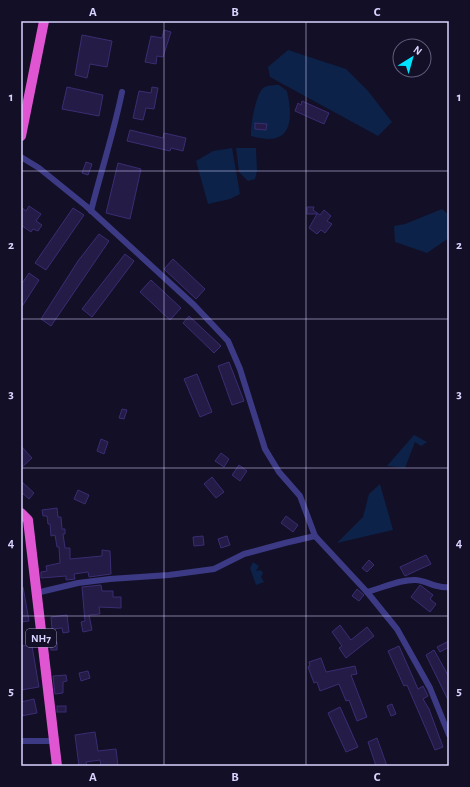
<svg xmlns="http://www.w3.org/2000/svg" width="470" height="787" font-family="'Alegreya Sans',sans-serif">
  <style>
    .water { fill: #0c2248 }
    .building { fill: #241b47; stroke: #3b2d73 }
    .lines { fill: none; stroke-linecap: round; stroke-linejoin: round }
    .minor { stroke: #3d3a85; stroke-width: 6 }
    .trunk { stroke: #e055d1; stroke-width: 10 }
    .grid { fill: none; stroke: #d9d4ff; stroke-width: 1; stroke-opacity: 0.55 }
    .labels { text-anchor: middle; stroke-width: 3; stroke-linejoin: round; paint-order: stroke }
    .shield { fill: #130f26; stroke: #9e99be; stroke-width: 1 }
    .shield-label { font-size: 11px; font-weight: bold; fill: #d9d4ff }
    .neatline { fill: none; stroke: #d9d4ff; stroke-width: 1.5 }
    .grid-label { font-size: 13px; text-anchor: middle; font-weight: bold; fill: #d9d4ff }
  </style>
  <rect width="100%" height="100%" fill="#130f26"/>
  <g class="water">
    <polygon points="288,50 346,69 368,91 392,122 378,136 270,77 268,67"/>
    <path d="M279,85L287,91C294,122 291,148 251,136C250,126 256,94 263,88C267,85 274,85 279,85Z"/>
    <polygon points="232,148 240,194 230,199 208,204 196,161 213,151"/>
    <polygon points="236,148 256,148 257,171 255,179 248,181 239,172"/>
    <polygon points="442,209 449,215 449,238 427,253 395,242 394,226 405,224"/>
    <polygon points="414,435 427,442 421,446 415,442 405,468 387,466"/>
    <polygon points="380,484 393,530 337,543 363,517 369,494"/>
    <polygon points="253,562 259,566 256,571 261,570 263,573 261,577 264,582 256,585 250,568"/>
  </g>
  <g class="building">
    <polygon points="164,30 171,32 163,57 157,56 156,64 145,62 151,36 162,38"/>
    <polygon points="82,35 112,41 107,67 90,64 87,78 75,75"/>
    <polygon points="67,87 103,95 99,116 62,109"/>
    <polygon points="152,87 158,88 154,109 146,108 143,120 133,118 139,91 151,93"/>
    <polygon points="302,101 329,113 324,124 295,111 298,103 301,105"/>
    <polygon points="255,123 267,124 266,130 255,129"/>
    <polygon points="130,130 163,138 164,133 186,138 183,151 171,148 170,151 127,141"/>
    <polygon points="86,162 92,164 88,175 82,173"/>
    <polygon points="118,163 141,169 130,219 106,213"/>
    <polygon points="29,206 41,214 36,221 42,225 38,231 33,229 31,232 21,225 21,207 26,211"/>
    <polygon points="307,207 314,207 313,210 320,215 324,210 331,216 327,221 332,224 325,233 321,230 317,234 309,228 317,214 307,214"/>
    <polygon points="73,208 84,215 46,270 35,263"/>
    <polygon points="99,234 109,241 51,326 41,319 78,261"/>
    <polygon points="125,254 134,261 92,317 82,309"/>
    <polygon points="173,259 205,289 196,299 164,269"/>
    <polygon points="29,273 39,280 21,308 21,285"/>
    <polygon points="151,280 181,308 170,320 140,292"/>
    <polygon points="189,316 221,346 214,353 183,323"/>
    <polygon points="229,362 244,401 232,405 218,366"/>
    <polygon points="197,374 212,412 200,417 184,379"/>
    <polygon points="122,409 127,410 124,419 119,418"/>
    <polygon points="101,439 108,442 104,454 97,451"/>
    <polygon points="21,446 32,458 21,468"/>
    <polygon points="221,453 229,459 224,467 215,461"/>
    <polygon points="239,465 247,471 240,481 232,475"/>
    <polygon points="212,477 224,492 216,498 204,484"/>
    <polygon points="21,481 34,493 29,499 21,492"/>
    <polygon points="78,490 89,495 85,504 74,499"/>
    <polygon points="57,508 58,517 61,517 62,529 65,529 65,534 63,534 65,548 70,548 70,559 102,556 102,550 110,551 111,574 89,577 88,572 74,574 75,579 66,580 66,576 41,578 41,572 47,571 46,566 60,563 59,547 57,547 55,535 51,536 50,524 48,524 47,516 43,516 42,510"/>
    <polygon points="286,516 298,525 293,532 281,523"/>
    <polygon points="203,536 204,545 194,546 193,537"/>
    <polygon points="227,536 230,545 221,548 218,539"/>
    <polygon points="426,555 431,564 405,576 400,567"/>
    <polygon points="369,560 374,565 367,572 362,568"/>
    <polygon points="101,585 102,591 113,591 113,597 121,597 121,608 99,607 100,614 89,615 92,630 83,632 81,622 85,621 82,587"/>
    <polygon points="420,585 433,595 430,599 436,604 430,612 411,597"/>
    <polygon points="23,587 29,621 22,622 21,588"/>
    <polygon points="357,589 364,595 359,601 352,596"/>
    <polygon points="67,615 69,632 63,633 62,628 52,629 51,617"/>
    <polygon points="340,625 351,640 367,627 374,636 346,658 339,648 342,646 332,632"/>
    <polygon points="34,637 35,645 32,646 39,687 21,690 21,646 29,645 28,638"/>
    <polygon points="449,641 449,647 440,652 437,647"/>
    <polygon points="50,642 57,642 57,650 51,650"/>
    <polygon points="399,646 418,689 423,686 428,696 423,699 429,709 443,747 435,750 407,685 404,686 388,651"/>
    <polygon points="434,650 449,677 449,702 426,655"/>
    <polygon points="321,658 326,672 355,666 357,674 351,675 367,717 357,721 349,700 346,701 339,684 320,691 317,682 314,683 308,667 310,666 309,662"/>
    <polygon points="88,671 90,678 81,681 79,673"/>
    <polygon points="66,675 67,681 63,682 63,693 55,694 53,676"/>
    <polygon points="34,699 37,713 21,716 21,702"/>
    <polygon points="392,704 396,714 391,716 387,706"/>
    <rect x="57" y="706" width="9" height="6"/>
    <polygon points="340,707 358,747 346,752 328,713"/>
    <polygon points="95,732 98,751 116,749 118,766 101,766 100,760 86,762 87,766 79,766 75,735"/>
    <polygon points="377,738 387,766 376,766 368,742"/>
  </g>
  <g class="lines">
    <g class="minor">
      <polyline points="21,157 39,168 86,206 194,305 228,341 240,369 265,449 279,472 300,496 315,536 367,592 397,629 430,688 449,735"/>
      <path d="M91,211C101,171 114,132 122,92"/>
      <path d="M367,592C382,588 401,579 416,580C428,581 436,589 449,587"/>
      <polyline points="36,593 78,583 110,579 169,575 214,569 244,554 285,543 315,536"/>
      <polyline points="21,741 53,741"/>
    </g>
    <g class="trunk">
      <polyline points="21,136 44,21"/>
      <polyline points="21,513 28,520 57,766"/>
    </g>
  </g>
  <path class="grid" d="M164,21V766M306,21V766M21,171H449M21,319H449M21,468H449M21,616H449"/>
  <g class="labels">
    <rect class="shield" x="26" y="629" width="30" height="18" rx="3"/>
    <g class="shield-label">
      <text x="41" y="642">NH7</text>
    </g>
  </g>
  <rect width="470" height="787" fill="none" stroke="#130f26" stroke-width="44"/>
  <g transform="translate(412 58) rotate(37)"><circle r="19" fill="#130f26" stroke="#625e7d"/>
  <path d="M0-3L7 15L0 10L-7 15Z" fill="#00e5ff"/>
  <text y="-6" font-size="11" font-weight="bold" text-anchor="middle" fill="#d9d4ff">N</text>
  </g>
  <rect x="22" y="22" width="426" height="743" class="neatline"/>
  <g class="grid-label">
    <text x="93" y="16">A</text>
    <text x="235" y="16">B</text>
    <text x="377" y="16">C</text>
    <text x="11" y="101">1</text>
    <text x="459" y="101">1</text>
    <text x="11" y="249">2</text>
    <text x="459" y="249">2</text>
    <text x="11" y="398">3</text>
    <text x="459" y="398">3</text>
    <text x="11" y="547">4</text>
    <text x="459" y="547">4</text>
    <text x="11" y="695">5</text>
    <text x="459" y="695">5</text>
    <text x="93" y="781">A</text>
    <text x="235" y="781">B</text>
    <text x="377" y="781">C</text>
  </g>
</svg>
